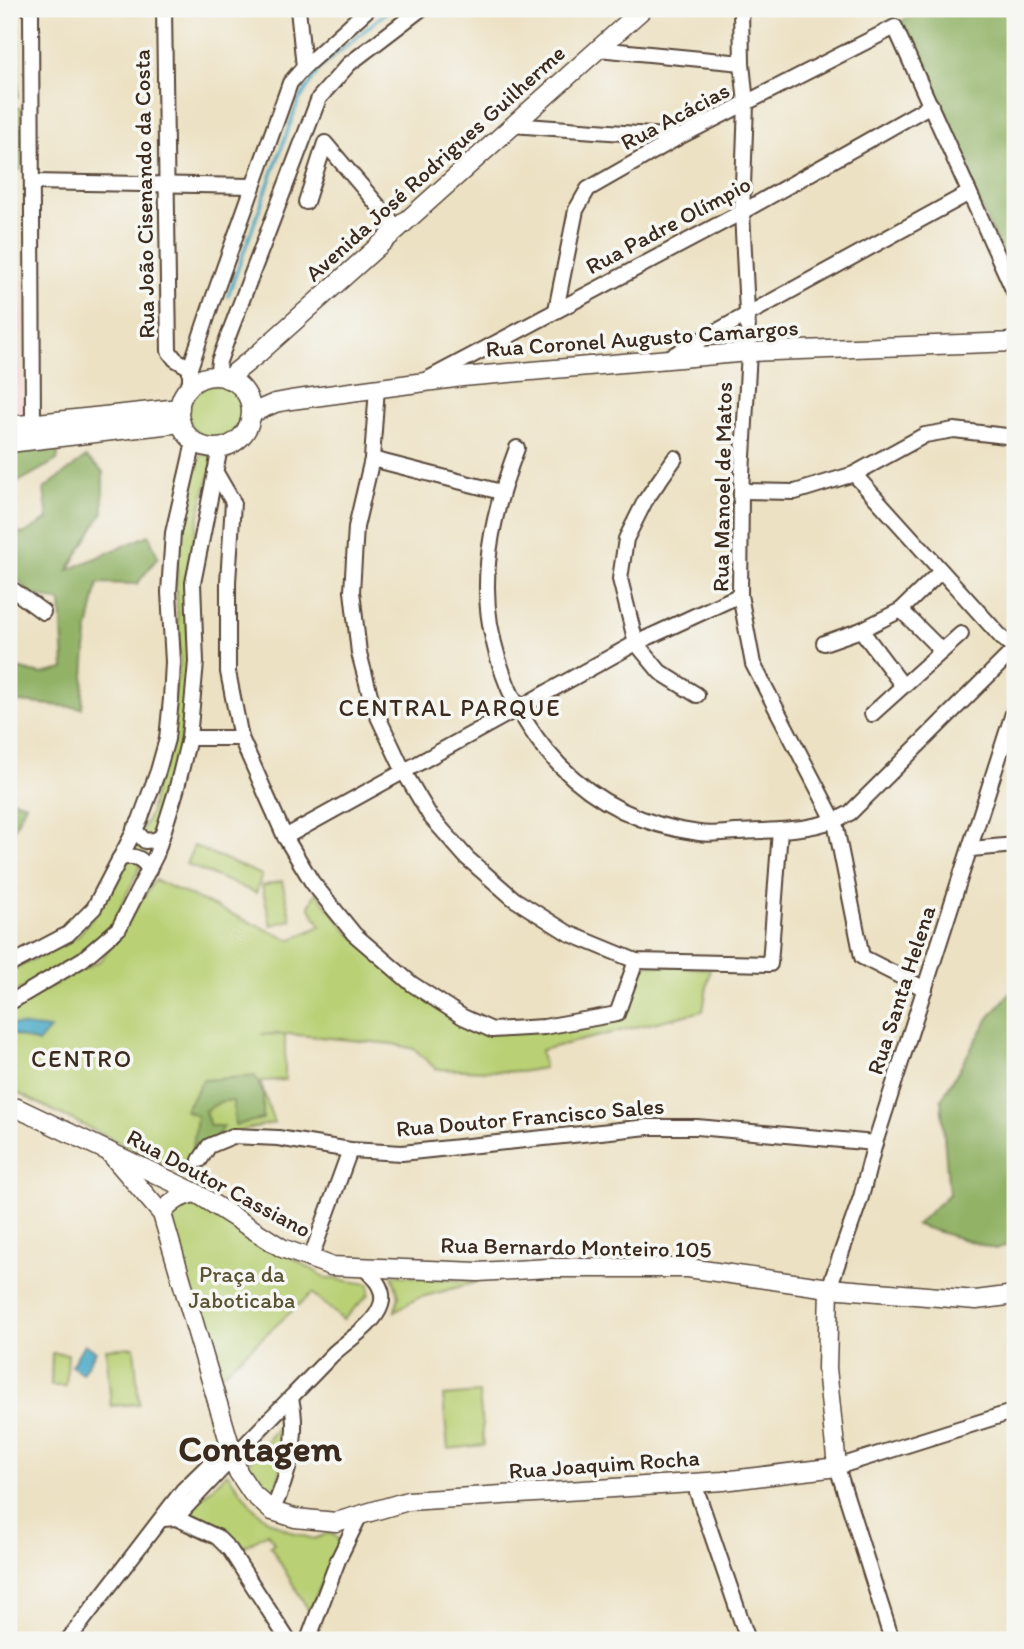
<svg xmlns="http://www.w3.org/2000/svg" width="1024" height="1649" font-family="Itim,sans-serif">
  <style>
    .built { fill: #f7cfd2 }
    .green { fill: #b9d075; stroke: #7a7d4a; stroke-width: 2 }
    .forest { fill: #92b266; stroke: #666e42; stroke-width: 2 }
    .water { fill: #45a7c5; stroke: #406872; stroke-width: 2 }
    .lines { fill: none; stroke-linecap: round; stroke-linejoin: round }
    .stream { stroke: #45a7c5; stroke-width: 3.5 }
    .minor-casing { stroke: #564537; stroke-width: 18 }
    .major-casing { stroke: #564537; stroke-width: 21 }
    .minor { stroke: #fff; stroke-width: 14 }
    .major { stroke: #fff; stroke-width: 18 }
    .labels { text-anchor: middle; stroke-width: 7; stroke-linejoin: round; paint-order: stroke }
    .street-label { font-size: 23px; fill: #3b2a1e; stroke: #f6f6f2 }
    .park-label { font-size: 23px; fill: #5a5434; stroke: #f6f6f2 }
    .neighbourhood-label { font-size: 24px; letter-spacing: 2px; fill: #3b2a1e; stroke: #f6f6f2 }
    .town-label { font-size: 37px; font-weight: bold; fill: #3b2a1e; stroke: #f6f6f2 }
  </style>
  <rect width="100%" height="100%" fill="#f6f6f2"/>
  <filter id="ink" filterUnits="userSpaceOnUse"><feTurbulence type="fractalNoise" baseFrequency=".0143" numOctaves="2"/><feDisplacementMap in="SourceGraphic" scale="14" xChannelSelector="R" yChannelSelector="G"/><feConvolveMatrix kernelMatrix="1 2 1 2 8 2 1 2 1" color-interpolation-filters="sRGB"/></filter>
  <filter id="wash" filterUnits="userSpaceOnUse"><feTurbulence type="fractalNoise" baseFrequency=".00686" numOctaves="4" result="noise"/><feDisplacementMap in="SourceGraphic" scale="28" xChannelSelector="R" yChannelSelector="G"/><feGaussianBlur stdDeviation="1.57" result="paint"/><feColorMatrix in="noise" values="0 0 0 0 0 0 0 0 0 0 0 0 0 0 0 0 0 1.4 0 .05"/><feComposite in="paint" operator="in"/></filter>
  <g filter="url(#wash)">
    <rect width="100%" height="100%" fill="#ece1c3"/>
    <polygon class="built" points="9,279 23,279 25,332 21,333 23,418 9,418"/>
    <g class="green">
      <polygon points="9,9 18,9 18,97 9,98"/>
      <rect x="9" y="108" width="12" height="62"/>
      <circle cx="215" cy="412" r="27"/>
      <polygon points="201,454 216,456 204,493 185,582 190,668 176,773 151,843 113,924 74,958 9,996 9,972 78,936 109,895 150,814 180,663 176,586 179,533 193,476"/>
      <polygon points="194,846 262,875 256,893 186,864"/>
      <path d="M155,880L290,940L321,926L309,907L316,892L348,932L489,1033L614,1017L638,964L710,969L703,1011L541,1050L544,1068L521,1072L436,1069L414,1049L393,1044L287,1034H261L285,1035V1080L260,1081L274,1123C226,1133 217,1136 184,1174L9,1089V1008L101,960Z"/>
      <polygon points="282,881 291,920 271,925 262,886"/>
      <polygon points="192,1203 200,1205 327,1278 369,1284 369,1294 343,1320 312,1293 216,1379 173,1229 174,1215 183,1204"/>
      <polygon points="392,1275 477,1282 418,1298 395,1311 399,1296"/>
      <polygon points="134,1347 139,1404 111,1406 106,1349"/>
      <polygon points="52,1353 68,1354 66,1386 51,1386"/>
      <polygon points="479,1393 484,1445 448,1449 443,1396"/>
      <polygon points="288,1414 282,1462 275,1493 270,1495 245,1467"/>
      <path d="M227,1473L252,1506L266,1519L293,1533L314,1539L329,1533L335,1536L341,1543L309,1611L270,1546L274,1543L268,1533L236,1551C222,1528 210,1524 185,1515Z"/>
    </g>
    <g class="forest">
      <polygon points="921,9 1015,9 1015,284 899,23"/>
      <polygon points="60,445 57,460 9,487 9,451"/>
      <polygon points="86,457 103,472 103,512 68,570 149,535 158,557 137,584 98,583 87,634 82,708 9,701 9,666 41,674 64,669 61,602 29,593 9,567 9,529 23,534 48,519 44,489"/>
      <polygon points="9,799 26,804 10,837 9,837"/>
      <polygon points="1015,987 1015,1243 995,1249 916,1225 949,1194 941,1100 989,1018"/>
      <polygon points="255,1076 263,1093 263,1119 235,1125 233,1101 222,1101 205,1111 210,1126 224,1126 213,1141 192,1154 197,1116 185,1110 203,1080"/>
    </g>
    <g class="water">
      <polygon points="9,1024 50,1029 38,1043 9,1033"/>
      <polygon points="84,1344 96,1351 82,1373 71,1366"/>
    </g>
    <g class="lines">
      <polyline class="stream" points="228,296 298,102 320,68 390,9"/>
    </g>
  </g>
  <g filter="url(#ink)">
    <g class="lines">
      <defs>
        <g id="minor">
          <polyline points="31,9 33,424"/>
          <polyline points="164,9 169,351 175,359 190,368"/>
          <polyline points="298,9 304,67"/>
          <polyline points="741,9 742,63 746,104 742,212 749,352 741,491 740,595 753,664 835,822 862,957 925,989"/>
          <polyline points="598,49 742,63"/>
          <polyline points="512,125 679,137"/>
          <polyline points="32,182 252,186"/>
          <polyline points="306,202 325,143 398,229"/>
          <polyline points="556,310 576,210 588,189 679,137 895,27 1015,294"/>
          <polyline points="670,357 969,193"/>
          <polyline points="217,377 219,361 229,334 319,98 349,64 421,9"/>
          <polyline points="428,379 742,212 931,105"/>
          <polyline points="190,386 190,368 214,296 290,83 304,67 368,9"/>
          <polyline points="377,387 372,459 356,527 352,591 359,653 373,706 404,772 430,816 467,858 514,899 568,933 636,961 770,964 780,830"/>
          <path d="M517,448C496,504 480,565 490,624C510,736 585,818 699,833C711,835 724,833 736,832C773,830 817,832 850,813L1015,649"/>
          <polyline points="675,458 645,501 626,539 620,579 636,643 660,672 697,695"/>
          <polyline points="372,459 501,492"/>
          <polyline points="215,471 233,502 228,582 228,672 241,738 285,837 312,882 354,934 412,984 463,1017 492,1030 544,1027 617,1014 636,961"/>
          <polyline points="854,474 1002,638 1015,648"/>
          <polyline points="741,491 795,492 854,474 925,435 954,430 1015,437"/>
          <polyline points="9,587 43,612"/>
          <polyline points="901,610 942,651"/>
          <polyline points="861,630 903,686"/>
          <polyline points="824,643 861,630 901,610 940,572"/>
          <polyline points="872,714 961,634"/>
          <polyline points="189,738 241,738"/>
          <polyline points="134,829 145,841 155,840 162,836"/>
          <polyline points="285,837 636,643 740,595"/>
          <polyline points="971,849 1015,845"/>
          <path d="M119,859C132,854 142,857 149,870"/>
          <polyline points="9,965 68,934 94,908 140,820 158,771 167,739 171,699 173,662 169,592 173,533 194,442"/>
          <polyline points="9,1003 83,959 119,928 156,855 176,791 189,738 196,662 193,583 220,448"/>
          <polyline points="200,1160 209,1146 233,1136 278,1138 350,1150 402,1153 648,1127 697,1127 875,1143"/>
          <polyline points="310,1260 350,1150"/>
          <polyline points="829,1288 861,1197 875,1143 1015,707"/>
          <polyline points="694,1483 748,1640"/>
          <path d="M272,1511C288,1478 300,1435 291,1399"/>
          <polyline points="176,1518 217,1537 230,1550 288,1640"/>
          <path d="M163,1519L176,1518C227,1462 280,1409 332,1355C347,1340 374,1326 381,1305C386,1290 375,1278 364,1268"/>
          <polyline points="68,1640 183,1490 229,1445"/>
          <polyline points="308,1640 338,1560 359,1517"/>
          <polyline points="892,1640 837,1467 1015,1411"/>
        </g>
        <g id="major">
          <circle cx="215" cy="412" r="36"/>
          <polyline points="227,379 259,353 643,9"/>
          <polyline points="252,413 275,403 291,400 462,377 749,352 1015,342"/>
          <polyline points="9,426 180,408"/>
          <polyline points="9,443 181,423"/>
          <polyline points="9,1107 17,1108 196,1193 282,1248 331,1266 478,1272 549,1268 688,1268 829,1288 976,1300 1015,1295"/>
          <polyline points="108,1151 162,1214 238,1472 252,1493 272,1511 295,1518 336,1522 408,1501 723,1481 837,1467 827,1368 829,1288"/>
          <path d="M162,1214C170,1202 182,1195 196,1193"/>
        </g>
      </defs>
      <use href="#minor" class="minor-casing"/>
      <use href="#major" class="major-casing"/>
      <use href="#minor" class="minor"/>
      <use href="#major" class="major"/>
    </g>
  </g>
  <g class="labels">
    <g class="street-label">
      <text transform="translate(675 116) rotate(-28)" y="8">Rua Acácias</text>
      <text transform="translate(435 163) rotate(-42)" y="8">Avenida José Rodrigues Guilherme</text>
      <text transform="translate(144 194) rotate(-91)" y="8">Rua João Cisenando da Costa</text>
      <text transform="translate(668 225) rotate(-28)" y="8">Rua Padre Olímpio</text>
      <text transform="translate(642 338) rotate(-4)" y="8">Rua Coronel Augusto Camargos</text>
      <text transform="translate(722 487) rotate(-89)" y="8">Rua Manoel de Matos</text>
      <text transform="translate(901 990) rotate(-72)" y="8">Rua Santa Helena</text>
      <text transform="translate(530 1117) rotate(-5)" y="8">Rua Doutor Francisco Sales</text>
      <text transform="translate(219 1183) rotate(28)" y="8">Rua Doutor Cassiano</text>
      <text transform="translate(576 1247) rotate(1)" y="8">Rua Bernardo Monteiro 105</text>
      <text transform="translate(604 1464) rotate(-4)" y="8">Rua Joaquim Rocha</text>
    </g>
    <g class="park-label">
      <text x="242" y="1282">Praça da<tspan x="242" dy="26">Jaboticaba</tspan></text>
    </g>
    <g class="neighbourhood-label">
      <text x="450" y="716">CENTRAL PARQUE</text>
      <text x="82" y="1067">CENTRO</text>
    </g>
    <g class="town-label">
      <text x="260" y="1461">Contagem</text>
    </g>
  </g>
  <rect width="1024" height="1649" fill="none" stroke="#f6f6f2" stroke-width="35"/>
</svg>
